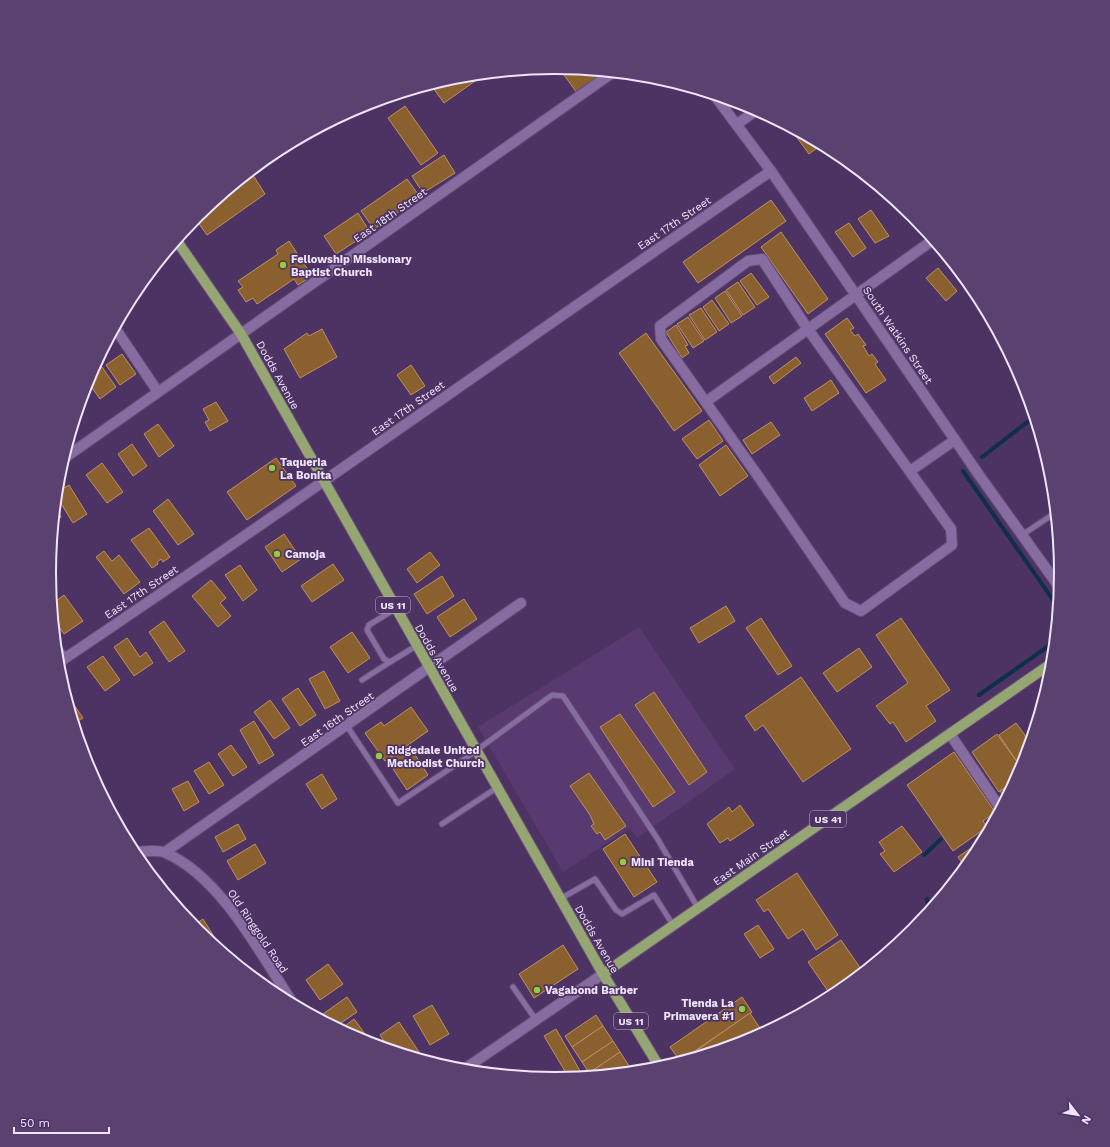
<svg xmlns="http://www.w3.org/2000/svg" width="1110" height="1147" font-family="'Work Sans',sans-serif">
  <style>
    .built { fill: #583a71 }
    .lines { fill: none; stroke-linecap: round; stroke-linejoin: round }
    .stream { stroke: #0f2e49; stroke-width: 4 }
    .building { fill: #8b602f; stroke: #bf9160 }
    .lane-casing { stroke: #644e76; stroke-width: 7 }
    .street-casing { stroke: #644e76; stroke-width: 12 }
    .primary-casing { stroke: #644e76; stroke-width: 12 }
    .lane { stroke: #876ca1; stroke-width: 5 }
    .street { stroke: #876ca1; stroke-width: 10 }
    .primary { stroke: #95a672; stroke-width: 10 }
    .poi-dot { fill: #97cc38; stroke: #4d3363; stroke-width: 1.5 }
    .labels { text-anchor: middle; stroke-width: 3.5; stroke-linejoin: round; paint-order: stroke }
    .shield { fill: #4d3363; stroke: #bfafce; stroke-width: 1 }
    .shield-label { font-size: 10px; font-weight: bold; fill: #f0e4fc }
    .street-label { font-size: 11px; fill: #f0e4fc; stroke: #4d3363 }
    .poi-label { font-size: 11px; font-weight: bold; fill: #f0e4fc; stroke: #4d3363; text-anchor: start }
    .rim { fill: none; stroke: #f0e4fc; stroke-width: 2 }
  </style>
  <rect width="100%" height="100%" fill="#4d3363"/>
  <polygon class="built" points="639,627 735,769 637,838 630,828 563,872 478,727"/>
  <g class="lines">
    <g class="stream">
      <polyline points="982,457 1034,417"/>
      <polyline points="963,471 1058,607"/>
      <polyline points="979,695 1054,642"/>
      <polyline points="924,855 941,839"/>
      <polyline points="927,899 929,911"/>
    </g>
  </g>
  <g class="building">
    <polygon points="559,68 606,73 577,93"/>
    <polygon points="485,74 444,103 431,85 457,77"/>
    <polygon points="405,106 438,153 421,165 388,118"/>
    <polygon points="790,128 821,145 809,154"/>
    <polygon points="444,155 455,173 423,193 412,176"/>
    <polygon points="251,172 265,194 207,235 195,218"/>
    <polygon points="407,179 420,197 374,229 361,211"/>
    <polygon points="771,200 786,221 698,283 683,262"/>
    <polygon points="871,210 889,236 875,243 858,219"/>
    <polygon points="358,213 370,232 336,254 324,236"/>
    <polygon points="849,223 866,248 853,257 835,232"/>
    <polygon points="781,232 828,299 808,314 761,247"/>
    <polygon points="289,241 312,276 298,285 294,279 257,304 253,298 246,302 238,290 243,287 238,281 278,254 276,250"/>
    <polygon points="938,268 957,291 946,301 926,278"/>
    <polygon points="751,273 769,297 757,305 740,281"/>
    <polygon points="738,282 755,307 743,315 726,290"/>
    <polygon points="725,291 742,316 731,323 715,298"/>
    <polygon points="712,300 729,324 719,331 703,307"/>
    <polygon points="701,308 717,332 705,340 689,315"/>
    <polygon points="688,317 704,341 693,348 677,324"/>
    <polygon points="847,318 854,328 850,330 855,336 858,334 866,345 863,346 869,356 872,354 878,362 875,364 886,380 866,393 825,334"/>
    <polygon points="676,325 688,345 685,346 689,353 682,358 666,332"/>
    <polygon points="322,329 337,357 300,378 284,349 307,333 309,336"/>
    <polygon points="646,333 702,411 674,431 619,353"/>
    <polygon points="122,354 136,374 120,385 106,365"/>
    <polygon points="796,357 801,363 774,384 769,377"/>
    <polygon points="411,365 425,386 411,395 397,375"/>
    <polygon points="102,367 116,387 100,399 87,381 90,375"/>
    <polygon points="831,380 839,393 812,411 804,398"/>
    <polygon points="216,402 228,421 210,431 205,422 209,420 203,409"/>
    <polygon points="709,420 723,441 697,459 682,439"/>
    <polygon points="771,422 780,435 752,454 743,440"/>
    <polygon points="158,424 174,446 159,457 144,434"/>
    <polygon points="132,444 147,466 133,476 118,454"/>
    <polygon points="726,445 748,476 720,496 699,465"/>
    <polygon points="276,458 296,486 247,520 227,492"/>
    <polygon points="102,463 123,492 107,503 86,475"/>
    <polygon points="69,485 87,514 73,523 57,497 57,492"/>
    <polygon points="168,499 194,534 178,545 153,511"/>
    <polygon points="56,507 61,517 54,521"/>
    <polygon points="149,528 170,557 163,562 161,559 157,562 158,564 152,568 131,540"/>
    <polygon points="284,534 301,559 282,572 265,547"/>
    <polygon points="104,551 112,561 119,555 140,582 124,594 96,557"/>
    <polygon points="430,552 440,565 417,583 407,569"/>
    <polygon points="333,564 344,580 312,602 301,586"/>
    <polygon points="240,565 257,590 243,601 225,575"/>
    <polygon points="442,576 454,596 427,614 414,594"/>
    <polygon points="211,580 226,598 220,603 231,616 218,627 192,596"/>
    <polygon points="64,595 83,621 64,634 54,620 52,604"/>
    <polygon points="464,599 477,619 450,637 437,617"/>
    <polygon points="726,606 735,621 699,643 690,628"/>
    <polygon points="761,618 792,666 778,675 746,628"/>
    <polygon points="901,618 950,690 926,706 936,721 906,742 893,722 890,724 876,706 908,683 876,635"/>
    <polygon points="164,621 185,651 169,662 149,632"/>
    <polygon points="352,632 370,658 348,673 330,647"/>
    <polygon points="127,638 140,657 146,652 153,663 134,676 114,647"/>
    <polygon points="859,648 872,667 837,692 823,673"/>
    <polygon points="103,656 120,680 105,691 87,667"/>
    <polygon points="324,671 340,701 325,709 309,679"/>
    <polygon points="801,677 851,749 803,782 763,725 755,731 745,716"/>
    <polygon points="298,688 316,715 300,726 282,699"/>
    <polygon points="654,692 707,772 689,785 635,705"/>
    <polygon points="65,693 66,693 83,718 74,723"/>
    <polygon points="270,700 290,728 274,739 254,712"/>
    <polygon points="411,707 428,731 385,761 365,733 381,722 384,726"/>
    <polygon points="620,714 675,792 653,807 600,727"/>
    <polygon points="254,721 274,755 259,764 240,730"/>
    <polygon points="1016,723 1030,742 1022,769 999,735"/>
    <polygon points="997,734 1022,769 1015,781 999,792 972,752"/>
    <polygon points="231,745 247,767 233,776 218,754"/>
    <polygon points="401,750 407,758 414,753 428,775 407,790 393,769 397,766 391,757"/>
    <polygon points="954,752 995,812 983,821 987,827 953,851 907,785"/>
    <polygon points="209,762 224,785 209,794 194,771"/>
    <polygon points="589,773 626,826 605,840 600,832 597,834 591,826 594,824 590,815 570,786"/>
    <polygon points="322,774 337,799 322,809 306,784"/>
    <polygon points="188,781 199,802 184,811 172,789"/>
    <polygon points="1015,781 1006,799 1000,791"/>
    <polygon points="740,805 754,825 730,841 728,838 720,843 707,824 729,807 732,812"/>
    <polygon points="238,824 246,839 223,852 215,837"/>
    <polygon points="902,826 922,852 894,872 880,854 885,851 879,842"/>
    <polygon points="625,834 657,882 634,897 603,849"/>
    <polygon points="984,839 976,855 965,867 958,857"/>
    <polygon points="255,844 266,863 238,880 227,861"/>
    <polygon points="797,873 838,935 816,950 803,929 788,939 768,909 764,912 756,900"/>
    <polygon points="203,919 225,954 193,926"/>
    <polygon points="758,925 774,949 760,958 744,934"/>
    <polygon points="841,940 863,972 832,997 808,962"/>
    <polygon points="563,945 578,969 534,998 519,974"/>
    <polygon points="328,964 343,984 320,1000 306,980"/>
    <polygon points="347,997 357,1012 335,1027 330,1024 323,1014"/>
    <polygon points="742,997 752,1012 680,1061 670,1047"/>
    <polygon points="432,1005 449,1034 430,1045 413,1016"/>
    <polygon points="750,1013 763,1033 748,1041 680,1062"/>
    <polygon points="596,1015 603,1026 572,1047 565,1036"/>
    <polygon points="354,1019 365,1034 358,1039 340,1030"/>
    <polygon points="399,1022 419,1052 412,1056 390,1050 380,1035"/>
    <polygon points="603,1026 613,1041 582,1062 572,1047"/>
    <polygon points="556,1029 583,1076 582,1077 569,1078 544,1036"/>
    <polygon points="613,1041 620,1052 589,1073 582,1062"/>
    <polygon points="620,1052 633,1072 592,1076 589,1073"/>
  </g>
  <g class="lines">
    <defs>
      <g id="lane">
        <polyline points="1051,516 1056,523"/>
        <polyline points="1022,535 1055,513"/>
        <polyline points="395,609 369,625 367,630 384,659 390,662 416,646"/>
        <polyline points="362,680 390,662"/>
        <polyline points="347,726 398,803 466,758 552,695 563,696 657,838 698,908"/>
        <polyline points="442,824 498,787"/>
        <polyline points="560,899 595,879 616,910 622,914 654,895 673,925"/>
        <polyline points="513,987 536,1020"/>
      </g>
      <g id="street">
        <polyline points="715,96 771,171 979,475 1060,588"/>
        <polyline points="737,124 757,110"/>
        <polygon points="762,259 807,328 951,529 952,545 861,611 845,603 758,476 661,339 660,326 748,261"/>
        <polyline points="115,328 158,392"/>
        <polyline points="707,401 933,240"/>
        <polyline points="63,459 612,73"/>
        <polyline points="910,471 955,440"/>
        <polyline points="56,648 64,659"/>
        <path d="M58,663C298,502 533,334 771,171"/>
        <polyline points="950,734 1000,808"/>
        <path d="M133,852C142,852 158,849 166,853C222,878 261,955 294,1005"/>
        <polyline points="165,852 521,603"/>
        <polyline points="463,1070 603,974"/>
      </g>
      <g id="primary">
        <polyline points="177,241 241,334 603,974 660,1068"/>
        <polyline points="603,974 1052,663"/>
      </g>
    </defs>
    <use href="#lane" class="lane-casing"/>
    <use href="#street" class="street-casing"/>
    <use href="#primary" class="primary-casing"/>
    <use href="#lane" class="lane"/>
    <use href="#street" class="street"/>
    <use href="#primary" class="primary"/>
  </g>
  <g class="poi-dot">
    <circle cx="283" cy="265" r="4"/>
    <circle cx="272" cy="468" r="4"/>
    <circle cx="277" cy="554" r="4"/>
    <circle cx="379" cy="756" r="4"/>
    <circle cx="623" cy="862" r="4"/>
    <circle cx="537" cy="990" r="4"/>
    <circle cx="742" cy="1009" r="4"/>
  </g>
  <g class="labels">
    <g class="shield">
      <rect x="376" y="597" width="34" height="16" rx="3"/>
      <rect x="810" y="811" width="36" height="16" rx="3"/>
      <rect x="614" y="1013" width="34" height="16" rx="3"/>
    </g>
    <g class="shield-label">
      <text x="393" y="609">US 11</text>
      <text x="828" y="823">US 41</text>
      <text x="631" y="1025">US 11</text>
    </g>
    <g class="street-label">
      <text transform="translate(390 215) rotate(-35)" y="4">East 18th Street</text>
      <text transform="translate(674 223) rotate(-34)" y="4">East 17th Street</text>
      <text transform="translate(898 335) rotate(56)" y="4">South Watkins Street</text>
      <text transform="translate(278 375) rotate(61)" y="4">Dodds Avenue</text>
      <text transform="translate(408 408) rotate(-35)" y="4">East 17th Street</text>
      <text transform="translate(141 592) rotate(-34)" y="4">East 17th Street</text>
      <text transform="translate(437 658) rotate(60)" y="4">Dodds Avenue</text>
      <text transform="translate(337 719) rotate(-35)" y="4">East 16th Street</text>
      <text transform="translate(751 857) rotate(-35)" y="4">East Main Street</text>
      <text transform="translate(258 931) rotate(56)" y="4">Old Ringgold Road</text>
      <text transform="translate(597 939) rotate(60)" y="4">Dodds Avenue</text>
    </g>
    <g class="poi-label">
      <text x="291" y="263">Fellowship Missionary<tspan x="291" dy="13">Baptist Church</tspan></text>
      <text x="280" y="466">Taqueria<tspan x="280" dy="13">La Bonita</tspan></text>
      <text x="285" y="558">Camoja</text>
      <text x="387" y="754">Ridgedale United<tspan x="387" dy="13">Methodist Church</tspan></text>
      <text x="631" y="866">Mini Tienda</text>
      <text x="545" y="994">Vagabond Barber</text>
      <text x="734" y="1007" text-anchor="end">Tienda La<tspan x="734" dy="13">Primavera #1</tspan></text>
    </g>
  </g>
  <path d="M0 0H1110V1147H0ZM56 573a499 499 0 1 1 998 0a499 499 0 1 1-998 0Z" fill="#5a416f" fill-rule="evenodd"/>
  <path class="rim" d="M56 573a499 499 0 1 1 998 0a499 499 0 1 1-998 0Z"/>
  <g transform="translate(1078 1115) rotate(121)" stroke="#4d3363" stroke-width="3" paint-order="stroke">
  <path d="M0-3L7 15L0 10L-7 15Z" fill="#f0e4fc"/>
  <text y="-6" font-size="11" font-weight="bold" text-anchor="middle" fill="#f0e4fc">N</text>
  </g>
  <path d="M14 1127v6h95v-6" fill="none" stroke="#f0e4fc" stroke-width="2"/>
  <text x="20" y="1127" font-size="12" fill="#f0e4fc" stroke="#4d3363" stroke-width="3" paint-order="stroke">50 m</text>
</svg>
